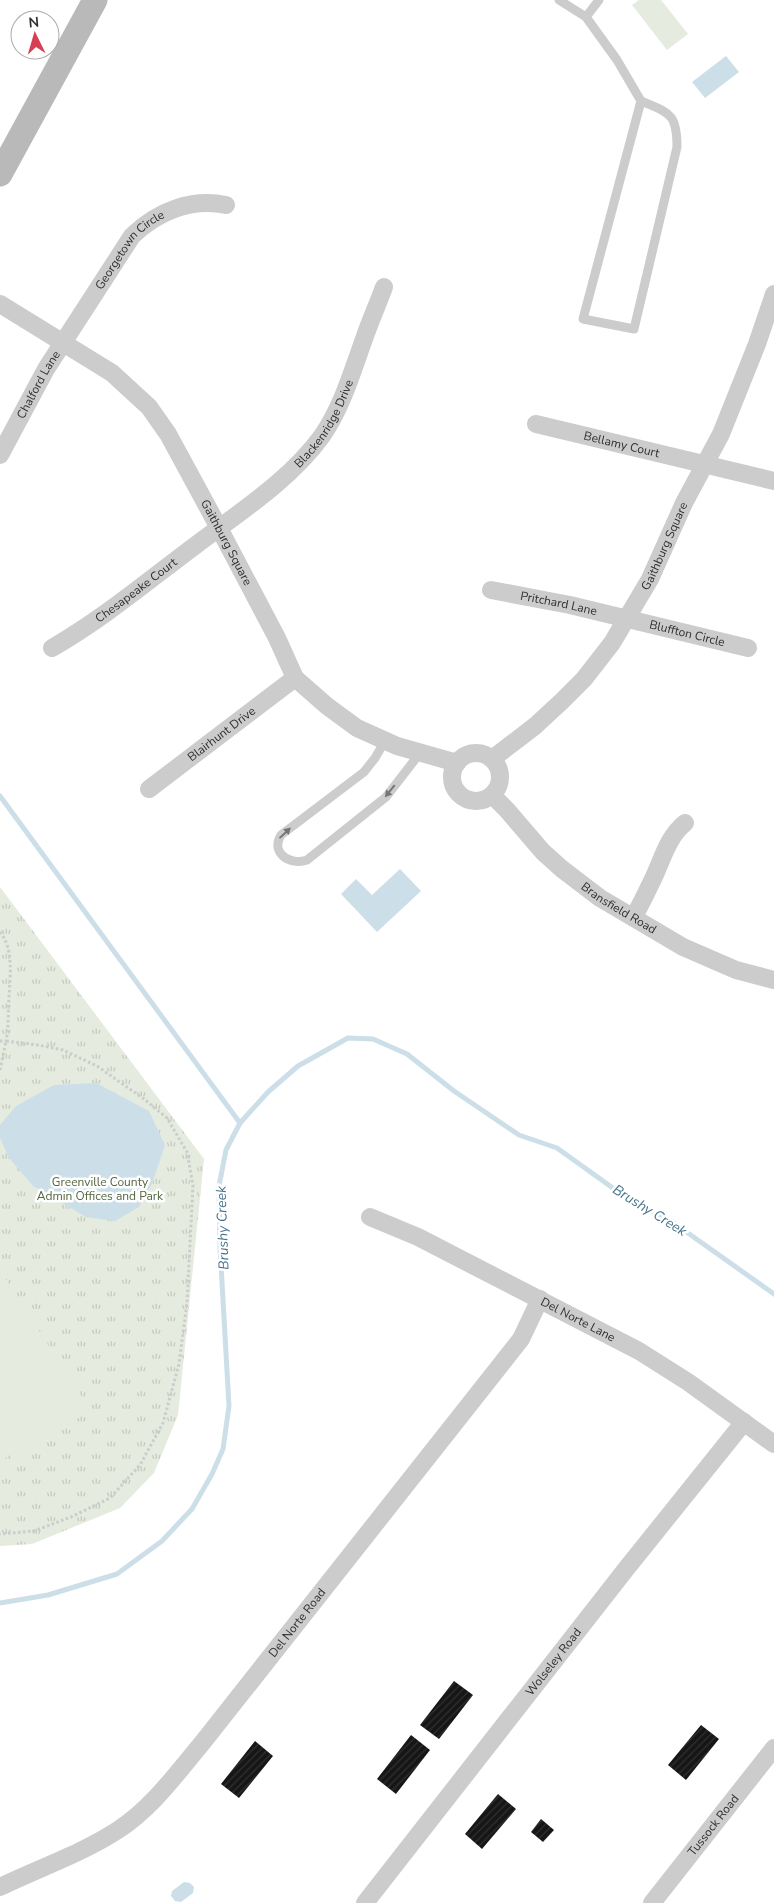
<svg xmlns="http://www.w3.org/2000/svg" width="774" height="1903" font-family="'Nunito Sans',sans-serif">
  <style>
    .park { fill: url(#park-tufts) }
    .pitch { fill: #e5ebde }
    .water { fill: #ccdfe9 }
    .lines { fill: none; stroke-linecap: round; stroke-linejoin: round }
    .stream { stroke: #ccdfe9; stroke-width: 5 }
    .building { fill: url(#building-hatch) }
    .path { stroke: #ccc; stroke-width: 3; stroke-dasharray: 2.5 2.5; stroke-linecap: butt }
    .service { stroke: #ccc; stroke-width: 9 }
    .minor { stroke: #ccc; stroke-width: 18 }
    .secondary { stroke: #b9b9b9; stroke-width: 25 }
    .oneway { fill: #767676 }
    .labels { text-anchor: middle; stroke-width: 5; stroke-linejoin: round; paint-order: stroke }
    .street-label { font-size: 12px; fill: #2f2f2f; stroke: #fff }
    .park-label { font-size: 12px; fill: #546640; stroke: #fff }
    .water-label { font-size: 14px; font-style: italic; fill: #44728a; stroke: #fff }
  </style>
  <defs>
    <pattern id="park-tufts" width="24" height="20" patternUnits="userSpaceOnUse" patternTransform="scale(1.25)"><rect width="24" height="20" fill="#e5ebde"/><path d="M3 7l-1-3M5 7V3M7 7l1-3M15 17l-1-3M17 17v-4M19 17l1-3" fill="none" stroke="#c5cabf"/></pattern>
    <pattern id="building-hatch" width="6" height="6" patternUnits="userSpaceOnUse" patternTransform="scale(1.25)"><rect width="6" height="6" fill="#161616"/><path d="M-1 1l2-2M0 6l6-6M5 7l2-2" fill="none" stroke="#303030"/></pattern>
  </defs>
  <rect width="100%" height="100%" fill="#fff"/>
  <polygon class="park" points="0,887 204,1159 178,1415 154,1473 120,1508 32,1544 0,1546"/>
  <g class="pitch">
    <polygon points="639,0 661,0 688,34 667,50 632,5"/>
    <polygon points="0,1270 91,1411 0,1461"/>
  </g>
  <g class="water">
    <polygon points="726,56 739,72 705,98 692,82"/>
    <polygon points="400,869 421,891 377,932 341,894 356,879 372,895"/>
    <polygon points="96,1083 149,1111 165,1145 152,1184 139,1207 115,1221 86,1217 33,1186 9,1158 0,1138 0,1125 16,1106 54,1085"/>
    <polygon points="184,1882 190,1883 194,1887 193,1893 181,1902 175,1901 171,1896 172,1891"/>
  </g>
  <g class="lines">
    <g class="stream">
      <polyline points="0,796 240,1123"/>
      <polyline points="0,1603 48,1595 117,1574 162,1541 192,1509 212,1474 223,1449 229,1406 220,1247 219,1186 226,1150 240,1123 268,1092 298,1066 348,1038 373,1039 407,1054 454,1091 519,1135 557,1148 631,1201 671,1221 774,1294"/>
    </g>
  </g>
  <g class="building">
    <polygon points="454,1681 473,1695 439,1739 420,1725"/>
    <polygon points="701,1725 719,1739 686,1780 668,1765"/>
    <polygon points="411,1735 430,1750 396,1794 377,1779"/>
    <polygon points="255,1741 273,1756 239,1798 221,1784"/>
    <polygon points="498,1794 516,1809 482,1849 465,1834"/>
    <polygon points="541,1819 554,1830 543,1842 531,1832"/>
  </g>
  <g class="lines">
    <g class="path">
      <path d="M0,932C14,949 10,976 9,997C8,1013 9,1026 6,1041H0"/>
      <polyline points="0,1070 6,1041 38,1045 63,1050 97,1066 144,1099 167,1118 187,1152 193,1185 187,1303 179,1364 163,1423 140,1465 110,1498 71,1517 34,1531 0,1534"/>
    </g>
    <g class="service">
      <path d="M559,0L586,17L617,60L641,101L583,319L634,329L677,147C677,113 669,113 641,101"/>
      <polyline points="586,17 599,0"/>
      <path d="M385,741L375,758L364,772L281,835C270,853 290,866 307,860L386,797L420,753"/>
    </g>
    <g class="minor">
      <path id="s1" d="M0,304L112,373L149,407L168,434L219,528L277,638L295,678L327,706L357,728L397,746L457,763"/>
      <path id="s2" d="M536,424L774,481"/>
      <path id="s3" d="M0,455L46,369L132,236C158,211 191,198 226,205"/>
      <path id="s4" d="M491,590L570,605L748,648"/>
      <path id="s5" d="M52,648C104,618 149,580 196,545C240,512 290,480 322,436C342,407 352,372 364,339C370,321 378,304 384,287"/>
      <circle cx="476" cy="777" r="24"/>
      <path id="s6" d="M492,759L535,726L562,701L584,679L612,643L650,579L684,503L721,434L757,344L774,294"/>
      <path id="s7" d="M149,789L295,678"/>
      <path id="s8" d="M492,795L507,810L543,852L562,869L600,898L683,947L736,970L774,980"/>
      <path d="M634,917C639,907 645,896 650,885C661,865 666,838 685,823"/>
      <path id="s9" d="M370,1217L418,1237L639,1351L688,1382L774,1444"/>
      <path id="s10" d="M0,1887C39,1868 81,1854 118,1830C152,1808 177,1773 203,1742L521,1339L540,1299"/>
      <path id="s11" d="M365,1903L626,1569L744,1422"/>
      <path id="s12" d="M652,1903L774,1748"/>
    </g>
    <polyline class="secondary" points="0,174 95,0"/>
  </g>
  <defs><path id="oneway-solid" d="M-6-.8H1V-3.2L6.5 0L1 3.2V.8H-6Z" transform="scale(1.25)"/></defs>
  <g class="oneway">
    <use href="#oneway-solid" transform="translate(390 791) rotate(129)"/>
    <use href="#oneway-solid" transform="translate(285 833) rotate(-43)"/>
  </g>
  <g class="labels">
    <g class="street-label">
      <text dy="4" stroke="none"><textPath href="#s3" startOffset="244">Georgetown Circle</textPath></text>
      <text dy="4" stroke="none"><textPath href="#s3" startOffset="80">Chalford Lane</textPath></text>
      <text dy="4" stroke="none"><textPath href="#s5" startOffset="356">Blackenridge Drive</textPath></text>
      <text dy="4" stroke="none"><textPath href="#s2" startOffset="88">Bellamy Court</textPath></text>
      <text dy="4" stroke="none"><textPath href="#s1" startOffset="338">Gaithburg Square</textPath></text>
      <text dy="4" stroke="none"><textPath href="#s6" startOffset="278">Gaithburg Square</textPath></text>
      <text dy="4" stroke="none"><textPath href="#s5" startOffset="102">Chesapeake Court</textPath></text>
      <text dy="4" stroke="none"><textPath href="#s4" startOffset="69">Pritchard Lane</textPath></text>
      <text dy="4" stroke="none"><textPath href="#s4" startOffset="201">Bluffton Circle</textPath></text>
      <text dy="4" stroke="none"><textPath href="#s7" startOffset="91">Blairhunt Drive</textPath></text>
      <text dy="4" stroke="none"><textPath href="#s8" startOffset="171">Bransfield Road</textPath></text>
      <text dy="4" stroke="none"><textPath href="#s9" startOffset="232">Del Norte Lane</textPath></text>
      <text dy="4" stroke="none"><textPath href="#s10" startOffset="406">Del Norte Road</textPath></text>
      <text dy="4" stroke="none"><textPath href="#s11" startOffset="306">Wolseley Road</textPath></text>
      <text dy="4" stroke="none"><textPath href="#s12" startOffset="99">Tussock Road</textPath></text>
    </g>
    <g class="park-label">
      <text x="100" y="1186">Greenville County<tspan x="100" dy="14">Admin Offices and Park</tspan></text>
    </g>
    <g class="water-label">
      <text transform="translate(650 1210) rotate(32)" y="5">Brushy Creek</text>
      <text transform="translate(222 1228) rotate(-92)" y="5">Brushy Creek</text>
    </g>
  </g>
  <g transform="translate(35 35) rotate(355)"><circle r="24" fill="#ffffff" stroke="#acacac"/>
  <path d="M0-4L9 19L0 12L-9 19Z" fill="#d64053"/>
  <text y="-8" font-size="14" font-weight="bold" text-anchor="middle" fill="#2f2f2f">N</text>
  </g>
</svg>
